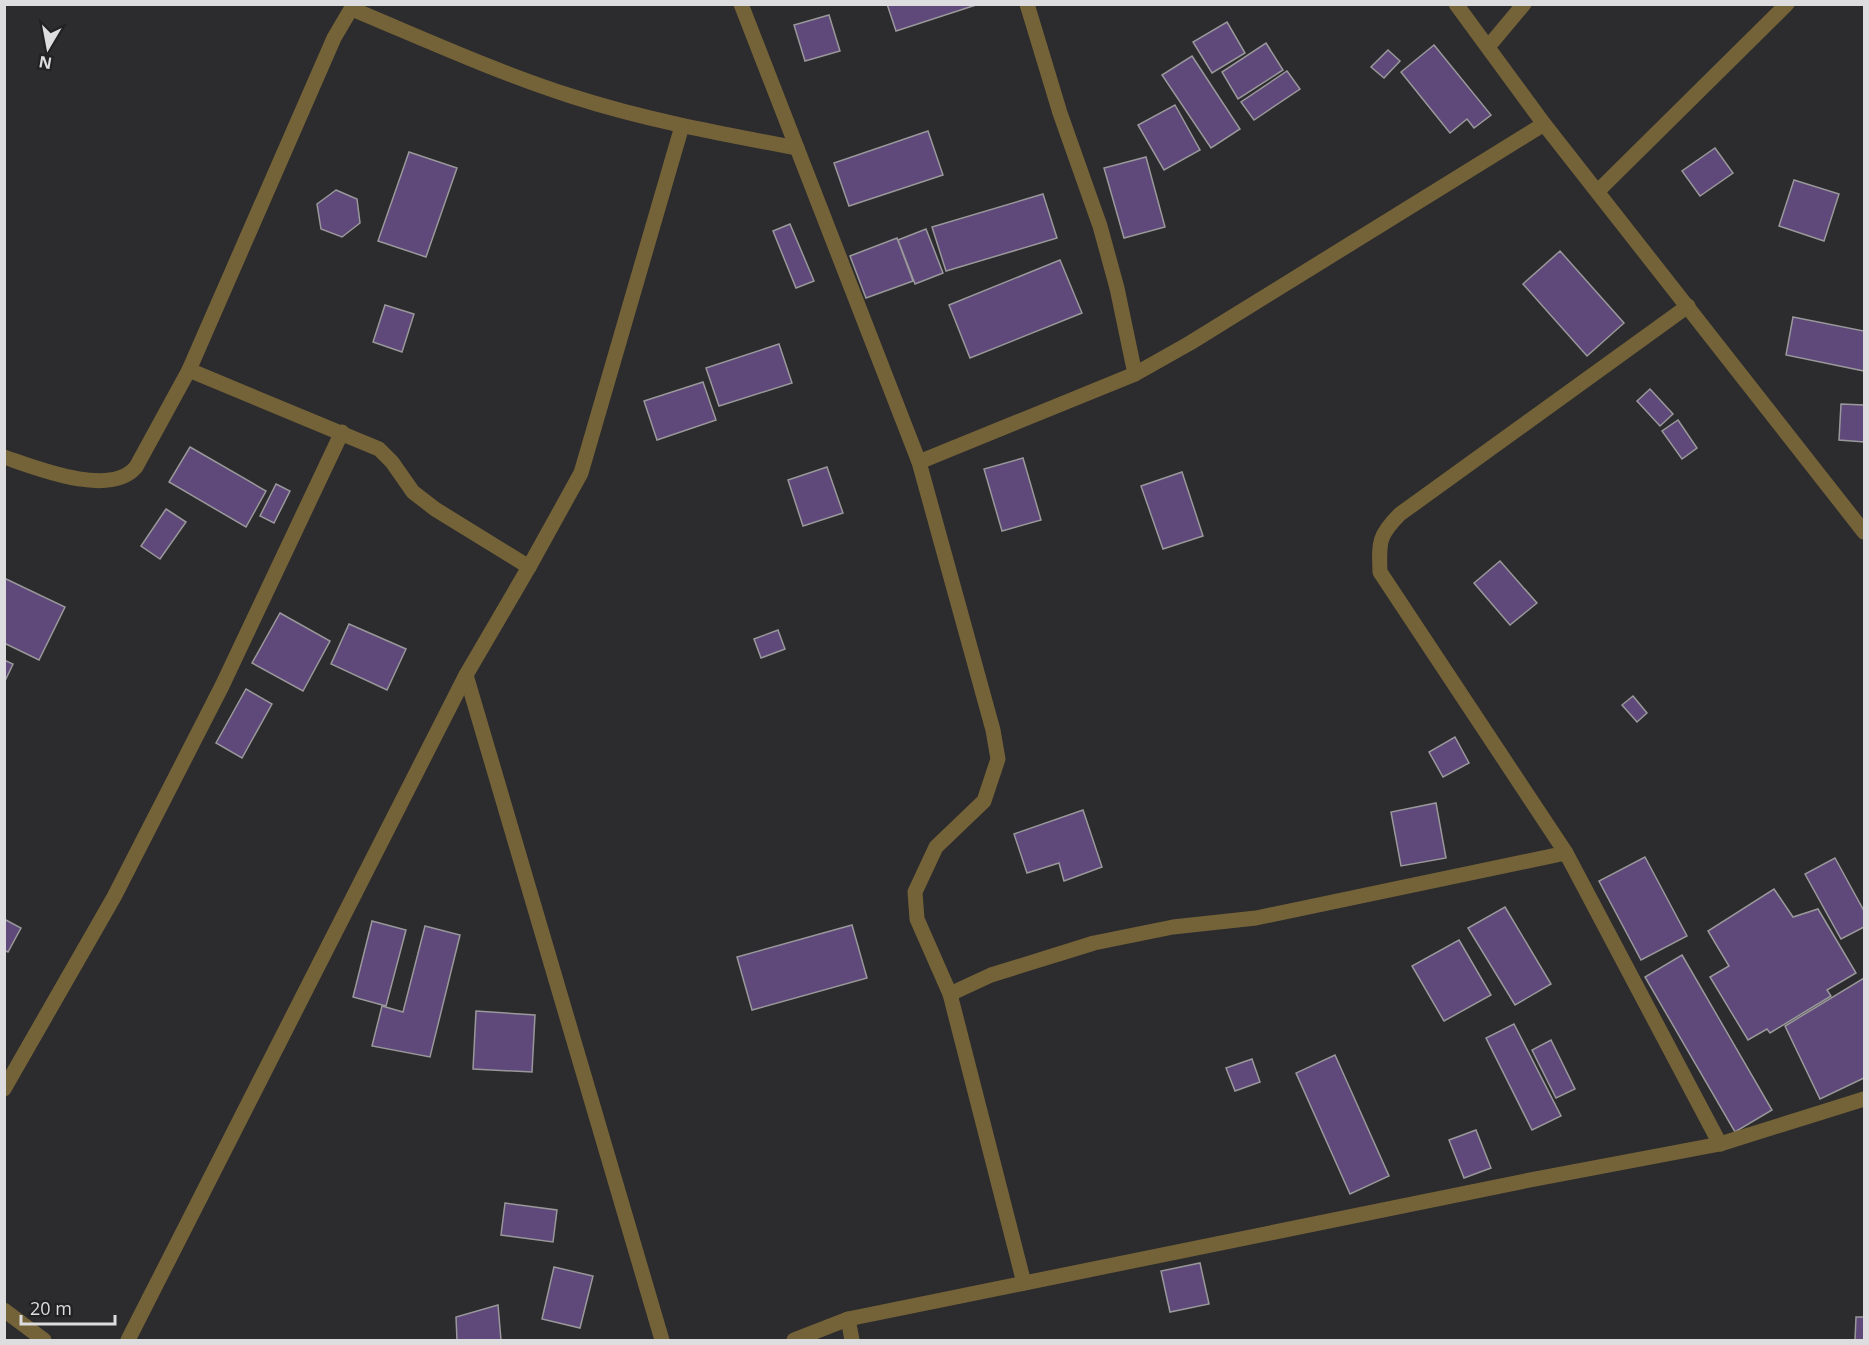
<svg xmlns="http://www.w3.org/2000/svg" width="1869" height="1345" font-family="'Open Sans',sans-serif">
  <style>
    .building { fill: #5f497a; stroke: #99989a; stroke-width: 1.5 }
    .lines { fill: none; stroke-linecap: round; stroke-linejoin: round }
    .minor { stroke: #746338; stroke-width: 15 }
    .tertiary { stroke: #746338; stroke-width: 15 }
  </style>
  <rect width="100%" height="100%" fill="#2c2b2d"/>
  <g class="building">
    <polygon points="887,4 979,4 896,31"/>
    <polygon points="829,15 840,51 805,61 794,25"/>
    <polygon points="1227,22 1245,53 1212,73 1193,42"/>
    <polygon points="1266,43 1283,70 1238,99 1222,72"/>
    <polygon points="1434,45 1491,115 1474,128 1467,119 1450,133 1401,72"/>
    <polygon points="1388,50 1400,61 1384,78 1371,67"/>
    <polygon points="1192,56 1240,129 1211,148 1162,75"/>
    <polygon points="1287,71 1300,89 1254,120 1241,102"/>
    <polygon points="1175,105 1200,150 1164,170 1138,125"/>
    <polygon points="928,131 943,175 849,206 834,163"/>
    <polygon points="1715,148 1733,173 1700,196 1682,171"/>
    <polygon points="409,152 457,168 426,257 378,241"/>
    <polygon points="1146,157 1165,227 1124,238 1104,168"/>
    <polygon points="1794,180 1839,194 1824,241 1779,226"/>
    <polygon points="336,190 357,199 360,223 342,237 321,229 317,204"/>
    <polygon points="1043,194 1057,238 946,271 932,227"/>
    <polygon points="790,224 814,281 796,288 773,231"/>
    <polygon points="926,229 943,273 915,284 898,240"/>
    <polygon points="897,238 913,281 866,298 850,256"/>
    <polygon points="1560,251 1624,323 1587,356 1523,284"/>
    <polygon points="1060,260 1082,313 970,358 949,305"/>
    <polygon points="385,305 414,314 402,352 373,342"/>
    <polygon points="1793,317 1864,331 1864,371 1786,355"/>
    <polygon points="779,344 792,383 719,406 706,368"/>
    <polygon points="703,382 716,420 657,440 644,401"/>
    <polygon points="1650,389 1673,414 1660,426 1637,401"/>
    <polygon points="1841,404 1864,405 1864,442 1839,440"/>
    <polygon points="1678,420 1697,448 1682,459 1662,431"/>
    <polygon points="190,447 266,491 246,527 169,482"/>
    <polygon points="1023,458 1041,520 1002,531 984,469"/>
    <polygon points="827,467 843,513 803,526 788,480"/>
    <polygon points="1182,472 1203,536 1163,549 1141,486"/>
    <polygon points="276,484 290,491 274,523 260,516"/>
    <polygon points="166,509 186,522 160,559 141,546"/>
    <polygon points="1500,561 1537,603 1510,625 1474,583"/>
    <polygon points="4,578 65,607 39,660 4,643"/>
    <polygon points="280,613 330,641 303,691 252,663"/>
    <polygon points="349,624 406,649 387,690 331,664"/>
    <polygon points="778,630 785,649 761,658 754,639"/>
    <polygon points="4,660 13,664 4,683"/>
    <polygon points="246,689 272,704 242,758 216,743"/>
    <polygon points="1633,696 1647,713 1637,722 1622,705"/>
    <polygon points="1455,737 1469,763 1443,777 1429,752"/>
    <polygon points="1436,803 1446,858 1401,866 1391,812"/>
    <polygon points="1083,810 1102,867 1064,881 1059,863 1027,873 1014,834"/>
    <polygon points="1645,857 1687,936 1641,960 1599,881"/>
    <polygon points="1835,858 1864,911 1864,927 1841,939 1805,874"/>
    <polygon points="1774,889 1793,917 1818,909 1856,973 1827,990 1831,996 1770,1033 1767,1029 1748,1040 1710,977 1729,966 1708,931"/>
    <polygon points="1505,907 1551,984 1515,1005 1468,928"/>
    <polygon points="4,919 21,928 8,952 4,950"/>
    <polygon points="372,921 406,930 386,1006 353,997"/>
    <polygon points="852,925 867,978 752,1010 737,957"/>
    <polygon points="425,926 460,935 430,1057 372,1046 382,1006 403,1012"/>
    <polygon points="1459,940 1491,995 1444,1021 1412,966"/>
    <polygon points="1682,955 1772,1110 1735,1132 1645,977"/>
    <polygon points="1864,978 1864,1078 1820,1099 1785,1026"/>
    <polygon points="476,1011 535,1015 532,1072 473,1069"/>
    <polygon points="1514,1024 1561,1116 1532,1130 1486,1038"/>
    <polygon points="1551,1040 1575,1089 1556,1098 1532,1050"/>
    <polygon points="1335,1055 1389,1176 1350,1194 1296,1073"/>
    <polygon points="1252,1059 1260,1082 1235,1091 1226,1068"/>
    <polygon points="1476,1130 1491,1168 1464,1178 1449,1140"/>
    <polygon points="505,1203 557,1210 553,1242 501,1235"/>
    <polygon points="1200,1263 1209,1304 1170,1312 1161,1271"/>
    <polygon points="554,1267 593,1276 580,1328 542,1319"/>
    <polygon points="498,1305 501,1340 457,1340 456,1317"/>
    <polygon points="1856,1317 1864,1317 1864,1340 1855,1340"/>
  </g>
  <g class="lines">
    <g class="minor">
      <polyline points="741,4 919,462 993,730 998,759 984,801 936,847 915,892 917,919 950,994 1024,1283"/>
      <polyline points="1027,4 1060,113 1100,226 1117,288 1135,374"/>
      <path d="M352,9C424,39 496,72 571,96C645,120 722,134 797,148"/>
      <polyline points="1488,47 1524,4"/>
      <polyline points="1598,191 1787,4"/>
      <path d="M1688,306L1400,514C1378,536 1379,542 1380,572L1566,853L1720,1144"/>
      <polyline points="189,370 379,449 392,462 413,492 435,509 529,567"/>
      <path d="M4,457C36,468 110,498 136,467L189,370L334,38L354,4"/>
      <polyline points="919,462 1135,374 1190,343 1544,124"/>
      <polyline points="466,675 662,1340"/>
      <polyline points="950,994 991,975 1094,943 1173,927 1256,918 1566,853"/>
      <polyline points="4,1089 114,897 222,686 342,432"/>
      <polyline points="4,1310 44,1340"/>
      <polyline points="848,1319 852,1340"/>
      <polyline points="128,1340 466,675 529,567 581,473 682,126"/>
      <polyline points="794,1340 848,1319 1525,1181 1720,1144 1864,1099"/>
    </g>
    <polyline class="tertiary" points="1456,4 1544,124 1864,532"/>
  </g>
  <rect width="1869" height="1345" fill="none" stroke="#dddcde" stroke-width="12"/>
  <g transform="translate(48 48) rotate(190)" stroke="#222123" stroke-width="4.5" paint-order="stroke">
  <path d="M0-4.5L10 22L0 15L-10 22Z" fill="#dddcde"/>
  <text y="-9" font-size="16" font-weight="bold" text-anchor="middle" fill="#dddcde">N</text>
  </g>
  <path d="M21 1315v9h94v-9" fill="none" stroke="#dddcde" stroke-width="3"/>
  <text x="30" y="1315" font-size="18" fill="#dddcde" stroke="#222123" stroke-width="4.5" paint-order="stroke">20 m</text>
</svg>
